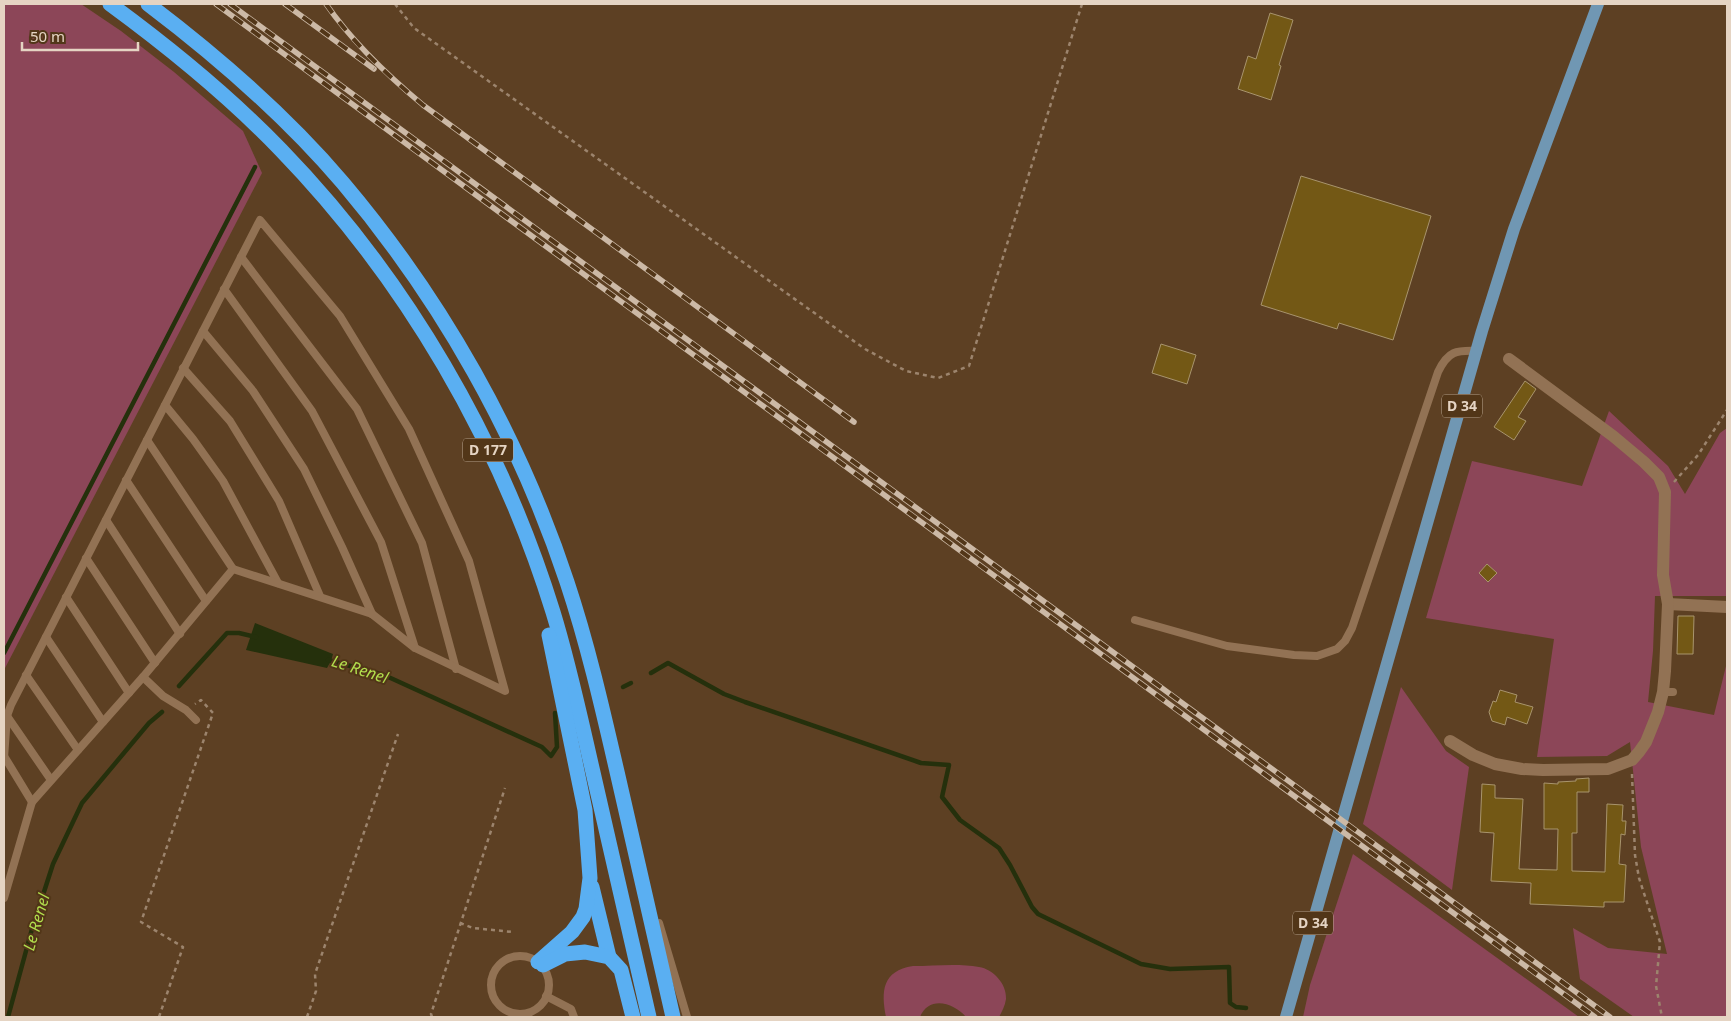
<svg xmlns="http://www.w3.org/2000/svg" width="1731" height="1021" font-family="'Noto Sans',sans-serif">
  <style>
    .green { fill: #8c4658 }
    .water { fill: #25300c }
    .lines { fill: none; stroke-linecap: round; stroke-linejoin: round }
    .stream { stroke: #25300c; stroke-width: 4.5 }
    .building { fill: #735815; stroke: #a8946d }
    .path { stroke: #9c846d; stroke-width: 2.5; stroke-dasharray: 4 4; stroke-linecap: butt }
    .lane { stroke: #927254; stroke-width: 8 }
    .street { stroke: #927254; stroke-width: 12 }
    .primary { stroke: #7097b3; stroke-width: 12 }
    .highway { stroke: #5aaff2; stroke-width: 15 }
    .rail-casing { stroke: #ccb9a6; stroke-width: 5.5 }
    .rail { stroke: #523618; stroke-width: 4; stroke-dasharray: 11; stroke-linecap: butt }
    .labels { text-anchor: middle; stroke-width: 4; stroke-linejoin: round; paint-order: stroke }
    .shield { fill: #523618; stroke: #b9a590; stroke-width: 1 }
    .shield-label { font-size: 14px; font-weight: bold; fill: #e5d4c3 }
    .water-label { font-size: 16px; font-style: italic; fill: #b2de4d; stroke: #523618 }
  </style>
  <rect width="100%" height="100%" fill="#5d4023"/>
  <g class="green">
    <polygon points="4,4 81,4 121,31 174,72 243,131 262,173 4,670"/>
    <polygon points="1609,411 1668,466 1685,494 1720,433 1727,428 1727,596 1655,596 1653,651 1648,702 1714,715 1727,662 1727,1017 1634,1017 1580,979 1573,928 1608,948 1667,954 1641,847 1630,742 1607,756 1537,757 1554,639 1426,618 1472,461 1582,486"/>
    <polygon points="1401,687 1446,751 1469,767 1452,890 1363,824"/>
    <polygon points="1353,854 1579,1017 1303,1017 1310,985"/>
    <path d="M913,966C934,966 958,963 979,967C993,969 1007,984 1006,999C1005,1006 1002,1011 999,1017H966C954,1003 929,995 920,1017H886C881,991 882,971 913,966Z"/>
  </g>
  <polygon class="water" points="255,623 333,654 331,661 327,668 246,650"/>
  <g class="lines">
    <g class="stream">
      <polyline points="4,653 255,167"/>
      <polyline points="328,660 384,675 542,747 551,756 557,747 555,713"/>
      <polyline points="651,673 668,663 724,694 745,702 921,763 949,765 942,797 960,820 999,848 1010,865 1032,907 1038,914 1141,964 1170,969 1229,967 1230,1003 1236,1007 1246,1008"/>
      <polyline points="179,686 227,633 239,633 256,637"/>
      <polyline points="623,687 631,683"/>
      <polyline points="8,1017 32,929 53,864 82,803 149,723 162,712"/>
    </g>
  </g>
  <g class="building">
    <polygon points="1270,13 1293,20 1279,65 1281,66 1271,100 1238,89 1248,56 1256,59"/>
    <polygon points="1301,176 1431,216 1393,340 1339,323 1337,329 1261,305"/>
    <polygon points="1161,344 1196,355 1187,384 1152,373"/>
    <polygon points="1525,381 1536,389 1518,417 1526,421 1514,440 1494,427"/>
    <polygon points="1487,564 1497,573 1488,582 1479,573"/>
    <polygon points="1678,616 1694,616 1693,654 1677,654"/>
    <polygon points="1500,690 1517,695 1515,702 1533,707 1527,724 1507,717 1505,725 1492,721 1489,712 1493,701 1496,702"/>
    <polygon points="1589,778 1589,792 1577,792 1577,833 1572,833 1572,871 1605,872 1607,804 1623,805 1622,821 1626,821 1625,835 1621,834 1619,864 1626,865 1624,902 1604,902 1604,907 1530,904 1531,883 1491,881 1494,833 1480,832 1482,784 1495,785 1495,798 1523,799 1519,869 1557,870 1558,829 1544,829 1544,783 1558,784 1558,782 1576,781 1576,779"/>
  </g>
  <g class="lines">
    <g class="path">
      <polyline points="395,4 414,28 865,349 906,371 938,378 969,366 1082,4"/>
      <polyline points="1674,482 1698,455 1727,410"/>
      <polyline points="1632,774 1635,855 1639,878 1660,942 1656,986 1662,1017"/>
      <polyline points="460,923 473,928 513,932"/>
      <polyline points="159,1017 183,947 141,922 213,713 201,700 195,704"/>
      <polyline points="307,1017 316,991 315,974 398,734"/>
      <polyline points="432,1017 431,1014 505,788"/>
    </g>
    <g class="lane">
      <polyline points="241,257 357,409 422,543 456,669"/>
      <polyline points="224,289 312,411 381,542 415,648"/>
      <polyline points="203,331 253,391 304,469 342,547 372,614"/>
      <polyline points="183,368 230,421 279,501 320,596"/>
      <polyline points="165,405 193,439 223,481 278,583"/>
      <polyline points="147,440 233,569"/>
      <polyline points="126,480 206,601"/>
      <polyline points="106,520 180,634"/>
      <polyline points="86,558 155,663"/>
      <polyline points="66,597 129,693"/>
      <path d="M1135,620L1227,646L1294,655L1317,656L1337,649L1345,641L1352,628L1438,372C1448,351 1456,350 1478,351"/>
      <polyline points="46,637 103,722"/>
      <polyline points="26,675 78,750"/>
      <polyline points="143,677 163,696 186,710 196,720"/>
      <polyline points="1663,692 1673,692"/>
      <polyline points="7,716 51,780"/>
      <polyline points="4,756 32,802"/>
      <polyline points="4,758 7,716 11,705 260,220 340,316 409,429 469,561 505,691 415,648 372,614 233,569 143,677 32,802 4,898"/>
      <polyline points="659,923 687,1017"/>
      <circle cx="520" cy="985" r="29"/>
      <polyline points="546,996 571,1009 574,1017"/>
    </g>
    <g class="street">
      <polyline points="1668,604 1727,607"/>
      <polyline points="1450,741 1473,755 1495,764 1522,769 1543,770 1608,769 1632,760 1639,752 1646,742 1658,712 1663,692 1665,671 1668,604 1663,575 1665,492 1659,477 1644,462 1613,436 1509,359"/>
    </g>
    <polyline class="primary" points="1286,1017 1482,331 1514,229 1598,4"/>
    <g class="highway">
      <path d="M110,4C170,48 229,96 281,150C406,279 500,441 553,612C569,664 580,716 592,768C611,851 630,934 649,1017"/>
      <path d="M148,4C218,57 286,116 343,183C442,300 519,437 567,582C588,645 603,711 618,776C636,856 655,937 673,1017"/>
      <polyline points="592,887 609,957"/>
      <polyline points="538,962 572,932 583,917 586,909 590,878 585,810 549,635"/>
      <polyline points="543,965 565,954 585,952 609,957 621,970 633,1017"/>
    </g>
    <defs>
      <g id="rail">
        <polyline points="216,4 1595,1017"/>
        <polyline points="230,4 1610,1017"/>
        <polyline points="285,4 374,69"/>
        <path d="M326,4C353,43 387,75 423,105L854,422"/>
      </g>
    </defs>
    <use href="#rail" class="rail-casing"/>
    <use href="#rail" class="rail"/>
  </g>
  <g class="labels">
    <g class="shield">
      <rect x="1442" y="394.5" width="40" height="23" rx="4"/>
      <rect x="463" y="438.5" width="50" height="23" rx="4"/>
      <rect x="1293" y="911.5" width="40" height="23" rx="4"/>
    </g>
    <g class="shield-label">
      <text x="1462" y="411">D 34</text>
      <text x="488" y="455">D 177</text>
      <text x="1313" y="928">D 34</text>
    </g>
    <g class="water-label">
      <text transform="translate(360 669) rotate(18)" y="6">Le Renel</text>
      <text transform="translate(36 922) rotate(-74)" y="6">Le Renel</text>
    </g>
  </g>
  <rect width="1731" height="1021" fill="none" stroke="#e5d4c3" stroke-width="10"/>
  <path d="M22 42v8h116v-8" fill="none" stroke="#e5d4c3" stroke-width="2.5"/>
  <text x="30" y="42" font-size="15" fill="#e5d4c3" stroke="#523618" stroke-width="4" paint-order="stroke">50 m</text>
</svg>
